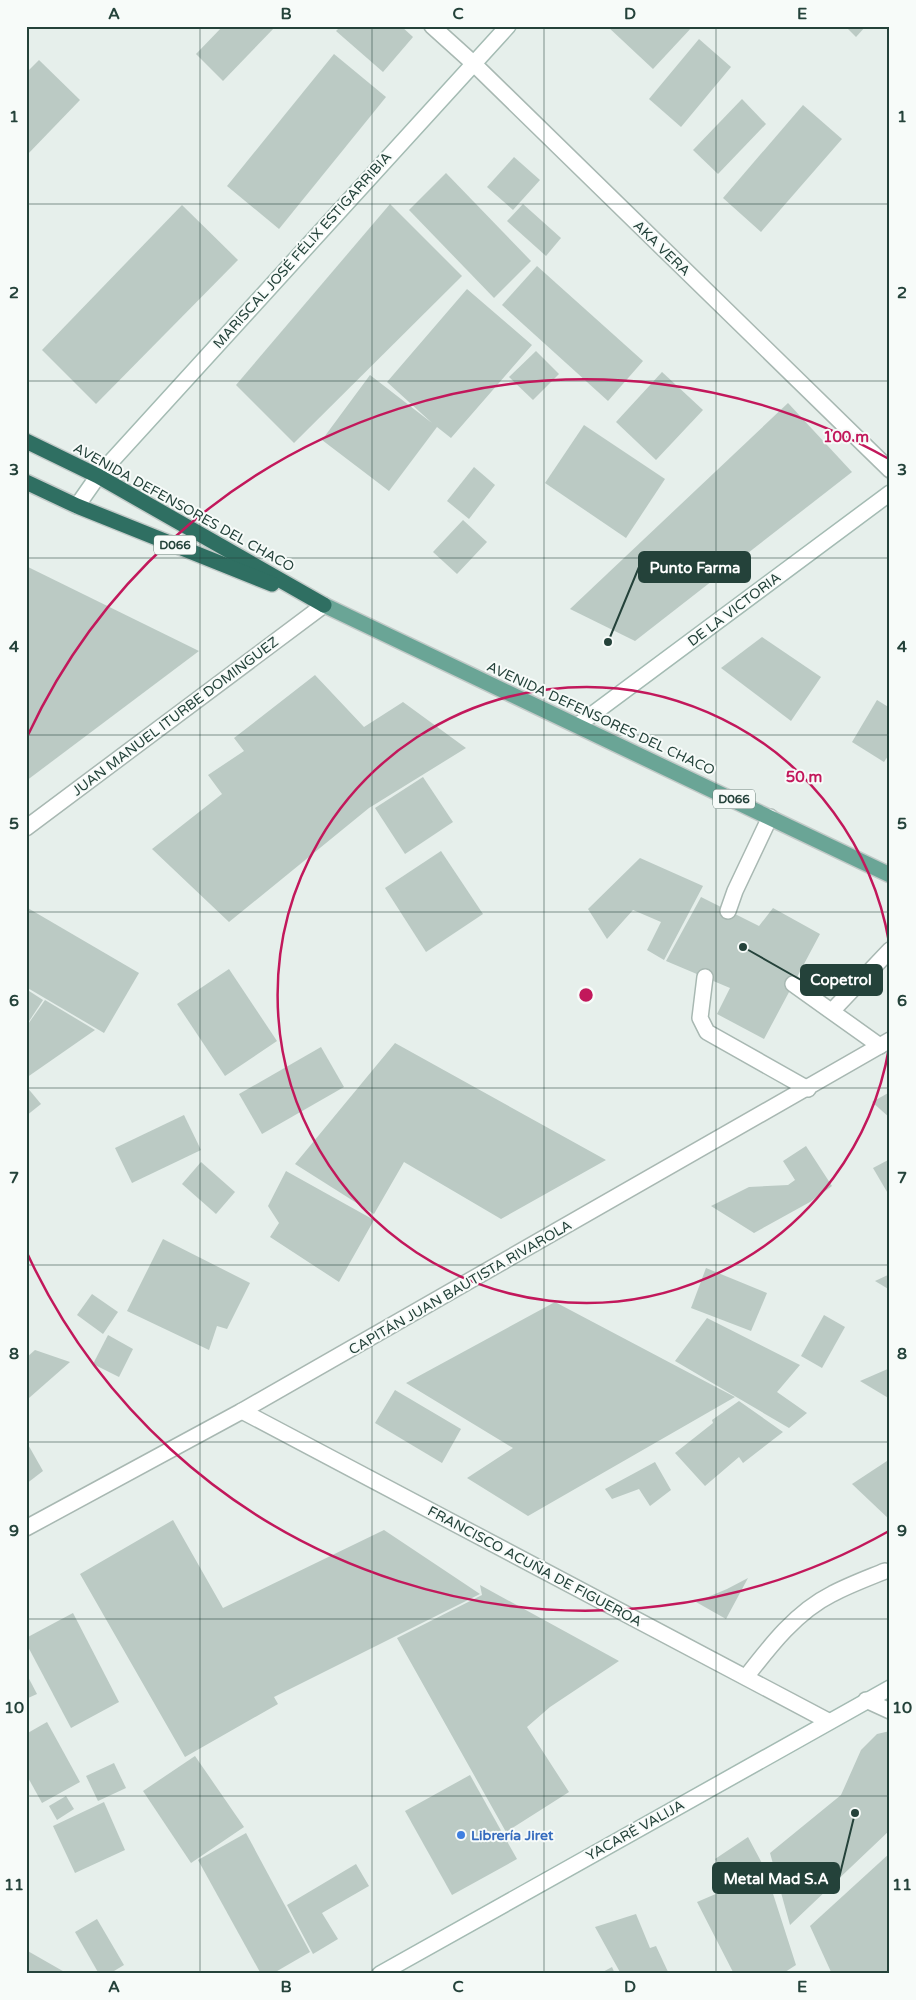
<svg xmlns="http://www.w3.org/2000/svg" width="916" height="2000" font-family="'Varela Round',sans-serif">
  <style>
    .building { fill: #bbcac4 }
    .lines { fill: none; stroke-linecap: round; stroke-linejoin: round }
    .lane-casing { stroke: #a8b8b2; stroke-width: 18 }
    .street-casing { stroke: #a8b8b2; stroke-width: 18 }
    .secondary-casing { stroke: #a4bbb3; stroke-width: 18 }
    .primary-casing { stroke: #c2cac8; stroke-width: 18 }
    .highway-casing { stroke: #c2cac8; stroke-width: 18 }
    .lane { stroke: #fff; stroke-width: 15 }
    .street { stroke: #fff; stroke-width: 15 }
    .secondary { stroke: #fff; stroke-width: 15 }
    .primary { stroke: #6aa596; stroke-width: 15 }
    .highway { stroke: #2f6f62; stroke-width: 15 }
    .grid { fill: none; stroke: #24423a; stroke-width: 1; stroke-opacity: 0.55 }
    .ring { fill: none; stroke: #c2185b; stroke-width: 2.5 }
    .shop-dot { fill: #3f7fe0; stroke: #f7fbf9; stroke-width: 2 }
    .labels { text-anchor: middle; stroke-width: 4; stroke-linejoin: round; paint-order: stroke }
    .shield { fill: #f7fbf9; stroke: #637a73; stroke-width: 1 }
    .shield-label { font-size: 12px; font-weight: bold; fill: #24423a }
    .street-label { font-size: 14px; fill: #24423a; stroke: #f7fbf9 }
    .shop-label { font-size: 14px; font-weight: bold; fill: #366cbe; stroke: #f7fbf9; text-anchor: start }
    .centre { fill: #c2185b; stroke: #f7fbf9; stroke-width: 2.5 }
    .ring-label { font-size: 15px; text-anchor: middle; font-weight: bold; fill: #c2185b; stroke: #f7fbf9; stroke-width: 4; stroke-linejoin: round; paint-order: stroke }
    .leader { fill: none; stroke: #24423a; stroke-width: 2 }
    .callout-dot { fill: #24423a; stroke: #f7fbf9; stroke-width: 2 }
    .callout { fill: #24423a; stroke: #24423a; stroke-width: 2 }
    .callout-label { font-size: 15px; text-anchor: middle; font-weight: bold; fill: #fff }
    .neatline { fill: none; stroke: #24423a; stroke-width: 2 }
    .grid-label { font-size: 16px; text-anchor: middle; font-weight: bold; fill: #24423a }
  </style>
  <rect width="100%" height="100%" fill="#e6efeb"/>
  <g class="building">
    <polygon points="223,26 276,26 223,81 196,54"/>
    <polygon points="341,26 401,26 413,37 383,72 336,31"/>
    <polygon points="607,26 693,26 653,69"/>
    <polygon points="845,26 866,26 856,37"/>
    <polygon points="699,39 731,67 681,127 649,99"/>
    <polygon points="334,54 386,97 279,229 227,186"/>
    <polygon points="39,60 80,100 26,156 26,73"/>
    <polygon points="742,99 766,124 718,174 693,150"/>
    <polygon points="803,105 842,139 761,232 723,198"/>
    <polygon points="514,157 540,180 513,210 487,187"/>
    <polygon points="446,173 531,261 494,298 409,210"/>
    <polygon points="390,204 462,276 294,443 236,385"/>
    <polygon points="523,204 561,238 546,256 507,221"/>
    <polygon points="182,205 238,260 96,404 42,350"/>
    <polygon points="537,266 643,361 608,401 502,305"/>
    <polygon points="467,289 532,345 451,438 437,427 389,491 322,440 370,375 432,423 387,382"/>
    <polygon points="536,351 559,374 533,400 509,377"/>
    <polygon points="662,372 703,410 656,460 616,422"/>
    <polygon points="788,403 852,472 635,641 570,609"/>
    <polygon points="584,425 665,479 626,538 545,483"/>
    <polygon points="474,467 495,485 469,519 447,501"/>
    <polygon points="463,520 487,542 457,574 433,552"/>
    <polygon points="28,567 199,651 26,781 26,568"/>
    <polygon points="762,637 821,677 791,721 721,668"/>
    <polygon points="315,675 364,727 403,702 466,748 369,808 229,922 152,849 222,794 208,775 244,751 234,738"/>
    <polygon points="877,700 890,708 890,753 884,762 852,742"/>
    <polygon points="423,777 453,822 405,854 375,808"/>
    <polygon points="441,851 483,914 426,952 385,888"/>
    <polygon points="640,858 703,886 664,960 647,950 661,922 633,910 607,939 588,909"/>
    <polygon points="701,897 759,926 773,908 820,934 764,1039 717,1014 730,988 666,961"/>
    <polygon points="26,907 139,973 104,1033 26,987"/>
    <polygon points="229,969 277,1041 225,1076 177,1004"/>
    <polygon points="26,989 43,1000 26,1026"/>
    <polygon points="45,1000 95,1030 26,1078 26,1027"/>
    <polygon points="395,1043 606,1160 501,1219 404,1162 374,1214 295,1164"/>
    <polygon points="321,1047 344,1087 262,1134 239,1094"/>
    <polygon points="26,1086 41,1104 26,1116"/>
    <polygon points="890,1092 890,1118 872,1102"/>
    <polygon points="184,1115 201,1150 132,1183 115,1148"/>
    <polygon points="806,1146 832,1186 810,1202 754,1233 711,1206 749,1187 788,1185 795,1180 783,1161"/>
    <polygon points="890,1159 890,1197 873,1168"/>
    <polygon points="201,1162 235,1192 216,1214 182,1184"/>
    <polygon points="286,1171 374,1220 339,1282 270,1237 279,1223 268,1206"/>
    <polygon points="163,1239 250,1283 227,1329 217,1326 209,1350 127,1311"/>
    <polygon points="706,1268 767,1293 751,1331 691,1308"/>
    <polygon points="890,1274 890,1290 875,1281"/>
    <polygon points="92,1294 118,1312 103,1334 77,1315"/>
    <polygon points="555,1302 735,1397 528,1516 467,1478 513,1448 406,1383"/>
    <polygon points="824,1315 845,1327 822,1368 801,1356"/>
    <polygon points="707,1318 800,1365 777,1392 807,1413 789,1428 675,1361"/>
    <polygon points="108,1335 133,1349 119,1377 93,1364"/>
    <polygon points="35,1350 70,1362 29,1398 26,1396 26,1358"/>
    <polygon points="890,1368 890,1399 860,1381"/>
    <polygon points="395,1390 461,1429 442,1463 375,1423"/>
    <polygon points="739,1401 783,1432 743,1463 739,1457 705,1486 675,1453 713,1423 712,1420"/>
    <polygon points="26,1441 43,1471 26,1484"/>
    <polygon points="890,1459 890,1520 852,1484"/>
    <polygon points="655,1462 671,1490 650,1506 639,1489 612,1499 605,1489"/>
    <polygon points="173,1520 223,1608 384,1530 480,1594 274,1697 278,1704 185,1757 80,1574"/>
    <polygon points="748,1578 726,1619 696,1602 727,1589"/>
    <polygon points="480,1585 619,1661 550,1707 527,1727 569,1792 506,1832 397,1638 482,1595"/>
    <polygon points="73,1613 119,1702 71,1728 26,1643 26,1638"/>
    <polygon points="26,1673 37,1694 26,1699"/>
    <polygon points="47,1722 80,1782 42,1803 26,1774 26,1734"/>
    <polygon points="890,1731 890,1830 790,1925 770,1853 841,1795 861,1750 877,1734"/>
    <polygon points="195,1756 244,1827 191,1863 143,1791"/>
    <polygon points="114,1763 126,1788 98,1801 86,1776"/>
    <polygon points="470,1775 517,1859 452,1895 405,1811"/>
    <polygon points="66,1796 74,1809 57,1820 49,1806"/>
    <polygon points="104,1802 125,1850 75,1873 53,1826"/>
    <polygon points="246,1833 310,1952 272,1974 261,1974 198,1860"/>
    <polygon points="748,1837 765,1869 796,1965 782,1974 734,1974 697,1902 732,1887 715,1859"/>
    <polygon points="890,1853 890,1974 832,1974 810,1926"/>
    <polygon points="356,1864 369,1886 322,1913 338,1939 313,1954 287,1905"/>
    <polygon points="636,1914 650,1948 656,1946 669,1974 621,1974 595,1927"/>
    <polygon points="97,1919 124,1965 109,1974 99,1974 75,1932"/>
    <polygon points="26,1950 68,1974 26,1974"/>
    <polygon points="612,1967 615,1974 599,1974"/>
  </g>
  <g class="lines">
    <defs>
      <g id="lane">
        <polyline points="728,911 735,891 770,817"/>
        <polyline points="705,977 700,1018 707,1032 808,1089"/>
        <polyline points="793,984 880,1046"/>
        <polyline points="832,1011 890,950"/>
        <path d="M746,1677C770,1646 796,1612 832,1594C849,1585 868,1578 885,1571"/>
      </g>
      <g id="street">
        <polyline points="432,26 473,63 890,470"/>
        <polyline points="26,828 324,605"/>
        <polyline points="242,1411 828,1721"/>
        <polyline points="26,1528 242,1411 890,1040"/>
        <polyline points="866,1700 890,1711"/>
      </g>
      <g id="secondary">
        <polyline points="77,506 98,476 508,26"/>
        <polyline points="578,725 890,493"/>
        <polyline points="380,1974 890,1688"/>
      </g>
      <polyline id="primary" points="324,605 890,875"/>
      <g id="highway">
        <polyline points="26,441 98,476 324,605"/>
        <polyline points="26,482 77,506 272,584"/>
      </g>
    </defs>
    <use href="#lane" class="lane-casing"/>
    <use href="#street" class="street-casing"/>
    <use href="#secondary" class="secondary-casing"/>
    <use href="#primary" class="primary-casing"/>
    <use href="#highway" class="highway-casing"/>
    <use href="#lane" class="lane"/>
    <use href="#street" class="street"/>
    <use href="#secondary" class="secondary"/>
    <use href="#primary" class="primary"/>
    <use href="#highway" class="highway"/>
  </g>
  <path class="grid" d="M200,26V1974M372,26V1974M544,26V1974M716,26V1974M26,204H890M26,381H890M26,558H890M26,735H890M26,912H890M26,1088H890M26,1265H890M26,1442H890M26,1619H890M26,1796H890"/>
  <g class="ring">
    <path d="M889 1048A308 308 0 1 1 889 942"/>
    <path d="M889 1531A616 616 0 0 1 28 1255M28 735A616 616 0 0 1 889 459"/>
  </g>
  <circle class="shop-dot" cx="461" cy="1835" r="5"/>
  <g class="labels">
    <g class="shield">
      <rect x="154" y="535.5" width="42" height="19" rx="4"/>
      <rect x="713" y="789.5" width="42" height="19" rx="4"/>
    </g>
    <g class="shield-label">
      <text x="175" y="549">D066</text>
      <text x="734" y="803">D066</text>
    </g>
    <g class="street-label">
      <text transform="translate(662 248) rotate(44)" y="5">AKA VERA</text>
      <text transform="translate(302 250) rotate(-48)" y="5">MARISCAL JOSÉ FÉLIX ESTIGARRIBIA</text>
      <text transform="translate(184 507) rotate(29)" y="5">AVENIDA DEFENSORES DEL CHACO</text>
      <text transform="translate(734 609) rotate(-37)" y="5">DE LA VICTORIA</text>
      <text transform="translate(175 716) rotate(-37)" y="5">JUAN MANUEL ITURBE DOMINGUEZ</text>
      <text transform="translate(601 718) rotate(25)" y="5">AVENIDA DEFENSORES DEL CHACO</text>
      <text transform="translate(460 1287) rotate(-30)" y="5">CAPITÁN JUAN BAUTISTA RIVAROLA</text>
      <text transform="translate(535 1566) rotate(28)" y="5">FRANCISCO ACUÑA DE FIGUEROA</text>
      <text transform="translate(635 1830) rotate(-29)" y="5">YACARÉ VALIJA</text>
    </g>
    <g class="shop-label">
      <text x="471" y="1840">Librería Jiret</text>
    </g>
  </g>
  <circle cx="586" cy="995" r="8" class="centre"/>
  <g class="ring-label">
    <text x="846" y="442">100 m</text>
    <text x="804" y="782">50 m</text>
  </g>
  <path class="leader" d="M608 642L639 567M743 947L801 980M855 1813L839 1878"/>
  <g class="callout-dot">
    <circle cx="608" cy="642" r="5"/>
    <circle cx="743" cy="947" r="5"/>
    <circle cx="855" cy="1813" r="5"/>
  </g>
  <g class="callout">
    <rect x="639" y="552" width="111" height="30" rx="5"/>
    <rect x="801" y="965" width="81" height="30" rx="5"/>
    <rect x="713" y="1863" width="126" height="30" rx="5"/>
  </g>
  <g class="callout-label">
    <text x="695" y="573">Punto Farma</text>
    <text x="841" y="985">Copetrol</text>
    <text x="776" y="1884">Metal Mad S.A</text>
  </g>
  <rect width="916" height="2000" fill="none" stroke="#f7fbf9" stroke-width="55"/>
  <rect x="28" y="28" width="860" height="1944" class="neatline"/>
  <g class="grid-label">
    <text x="114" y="19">A</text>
    <text x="286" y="19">B</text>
    <text x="458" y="19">C</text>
    <text x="630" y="19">D</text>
    <text x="802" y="19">E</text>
    <text x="14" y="122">1</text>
    <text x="902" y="122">1</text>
    <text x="14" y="298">2</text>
    <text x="902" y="298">2</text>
    <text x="14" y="475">3</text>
    <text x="902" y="475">3</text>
    <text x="14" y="652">4</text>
    <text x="902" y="652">4</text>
    <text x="14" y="829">5</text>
    <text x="902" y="829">5</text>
    <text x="14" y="1006">6</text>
    <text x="902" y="1006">6</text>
    <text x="14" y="1183">7</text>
    <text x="902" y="1183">7</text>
    <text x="14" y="1359">8</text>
    <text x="902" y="1359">8</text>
    <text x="14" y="1536">9</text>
    <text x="902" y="1536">9</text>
    <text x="14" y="1713">10</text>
    <text x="902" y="1713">10</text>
    <text x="14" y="1890">11</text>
    <text x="902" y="1890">11</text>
    <text x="114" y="1992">A</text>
    <text x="286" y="1992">B</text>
    <text x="458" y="1992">C</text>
    <text x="630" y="1992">D</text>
    <text x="802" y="1992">E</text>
  </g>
</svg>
